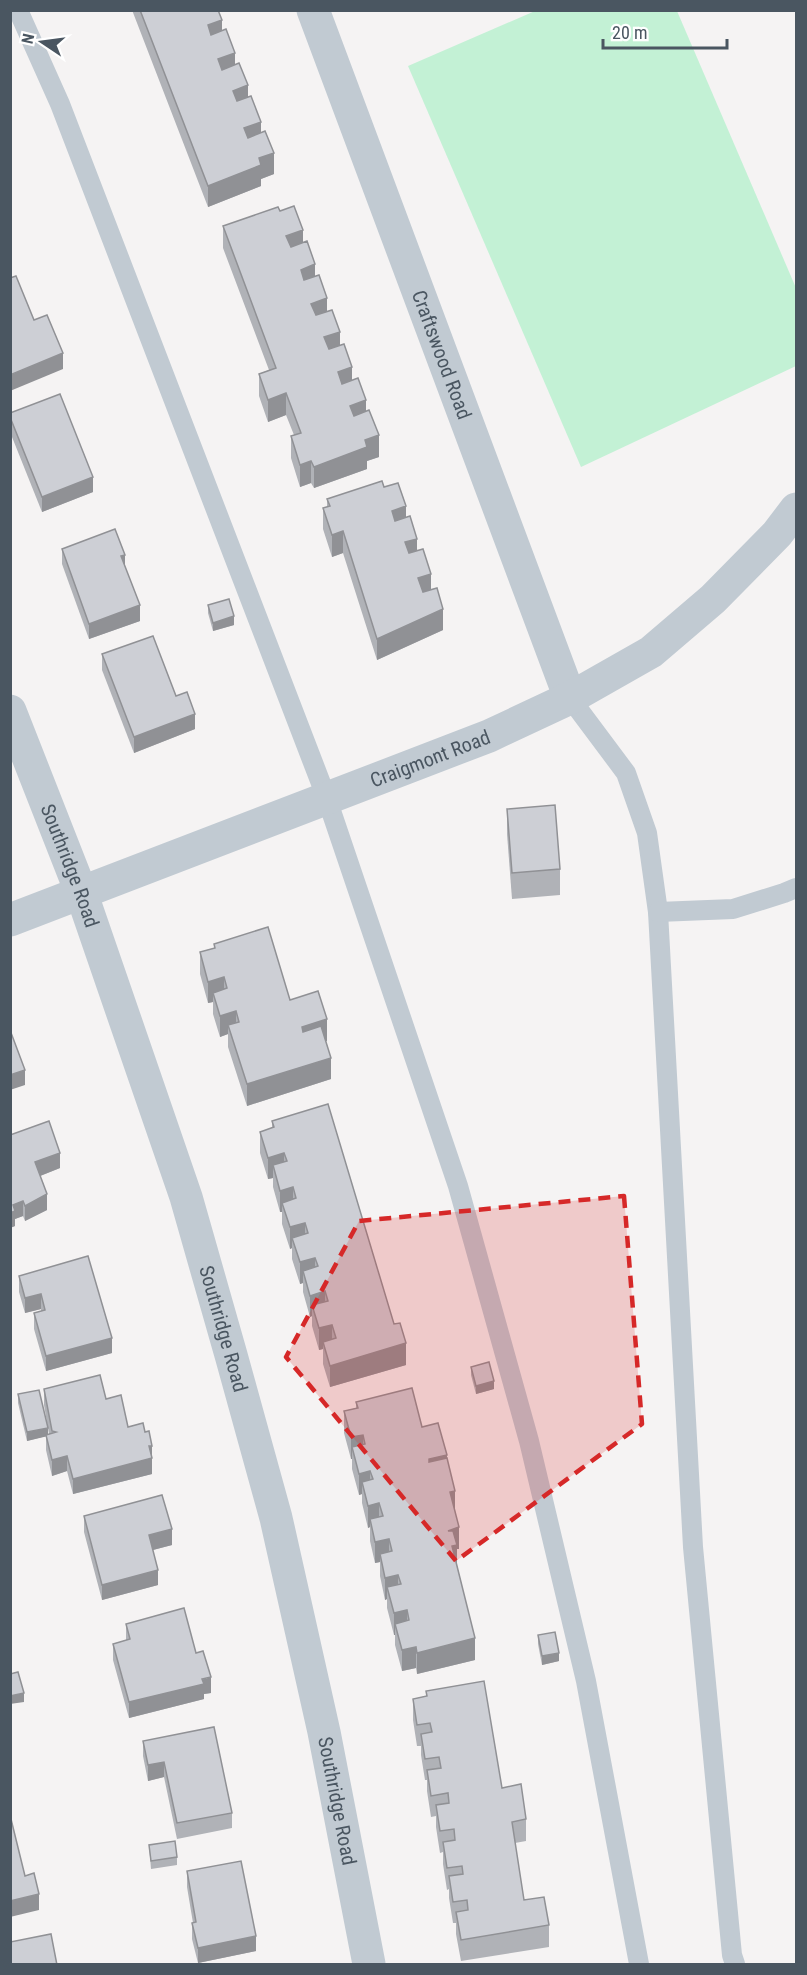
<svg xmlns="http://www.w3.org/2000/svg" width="807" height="1975" font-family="'Roboto Condensed',sans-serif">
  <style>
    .green { fill: #c3f1d5 }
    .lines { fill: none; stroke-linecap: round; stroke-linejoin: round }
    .lane { stroke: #c1cad2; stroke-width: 20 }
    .street { stroke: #c1cad2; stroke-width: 33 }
    .wall { fill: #b0b2b7 }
    .shaded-wall { fill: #909195 }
    .building { fill: #cdcfd5; stroke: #909195; stroke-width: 1.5 }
    .marked { fill: #d62828; fill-opacity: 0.2; stroke: #d62828; stroke-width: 4.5; stroke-dasharray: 12 8; stroke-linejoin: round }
    .labels { text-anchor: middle; stroke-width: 4.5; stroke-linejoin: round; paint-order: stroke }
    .street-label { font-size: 20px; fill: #4a5661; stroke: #fff }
  </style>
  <rect width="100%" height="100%" fill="#f5f3f3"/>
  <polygon class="green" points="535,11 677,11 796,288 796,366 581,467 408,66"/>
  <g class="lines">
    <g class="lane">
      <polyline points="18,10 60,104 327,799 458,1186 529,1441 586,1681 639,1964"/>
      <polyline points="570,698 626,773 647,833 658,912 693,1547 732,1955 735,1964"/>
      <polyline points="658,912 733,909 784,893 796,888"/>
    </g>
    <g class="street">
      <path id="s1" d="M313,10L570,698"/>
      <path id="s2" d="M10,711L81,892L186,1197L231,1355L276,1518L324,1732L369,1964"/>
      <path id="s3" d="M10,920L489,736L570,698L651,652L713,599L777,534L796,509"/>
    </g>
  </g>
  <g class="wall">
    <polygon points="132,10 218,10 222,31 261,133 274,174 261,179 261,186 208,207"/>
    <polygon points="280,211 303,243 315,276 327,312 352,380 366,411 379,457 367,461 367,469 314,488 311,483 300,487 291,458 291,436 294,435 286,415 268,422 259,396 259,374 269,370 223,248 223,226"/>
    <polygon points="10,413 93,492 42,512 10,432"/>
    <polygon points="384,487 406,517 431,590 443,630 377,660 343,553 332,557 323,529 323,508 327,507 327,499"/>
    <polygon points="62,549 140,621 89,639 62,564"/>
    <polygon points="208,605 234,625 213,631 208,613"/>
    <polygon points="102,654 176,696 195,729 134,753 102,670"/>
    <polygon points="507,809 560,869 560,895 512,899 507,834"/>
    <polygon points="214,944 290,1000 327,1041 326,1041 331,1079 247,1106 228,1047 228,1034 220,1037 213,1014 213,1002 208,1003 200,974 200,952 214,948"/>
    <polygon points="272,1121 406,1365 330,1387 323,1364 323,1349 319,1350 312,1326 312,1316 310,1317 303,1292 303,1283 300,1284 292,1259 292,1248 290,1249 282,1224 282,1212 280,1212 273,1187 273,1178 268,1179 260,1153 260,1132 272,1128"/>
    <polygon points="10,1135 60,1168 40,1176 47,1210 25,1221 23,1216 15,1219 15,1226 10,1228"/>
    <polygon points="19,1276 112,1353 46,1371 34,1329 34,1313 41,1311 41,1309 25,1313 19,1292"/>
    <polygon points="471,1367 494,1389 476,1394 471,1375"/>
    <polygon points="44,1389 106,1399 128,1427 152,1461 152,1474 73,1494 67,1471 52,1476 46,1450 46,1436 27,1441 18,1403 18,1394 48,1434 49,1434 44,1405"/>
    <polygon points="356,1402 422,1427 447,1458 455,1510 459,1549 457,1549 457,1566 475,1660 417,1674 416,1668 402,1671 395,1645 395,1635 394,1635 387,1608 387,1599 385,1600 380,1576 380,1562 375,1563 370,1541 370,1527 368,1528 362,1503 362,1494 359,1495 352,1469 352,1459 351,1459 344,1433 344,1411 356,1408"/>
    <polygon points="84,1516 172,1545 153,1550 158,1585 102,1600 84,1532"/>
    <polygon points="126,1624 196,1653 211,1693 204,1694 204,1699 129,1718 113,1660 113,1644 126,1640"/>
    <polygon points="538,1635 559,1661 542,1665 538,1644"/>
    <polygon points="426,1691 526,1819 526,1841 515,1843 524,1900 549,1925 549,1947 461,1961 456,1934 456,1923 453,1923 449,1898 449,1889 447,1890 443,1864 443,1852 440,1853 436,1827 436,1816 431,1817 427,1791 427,1780 425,1780 421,1755 421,1746 417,1746 413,1720 413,1699 426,1696"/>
    <polygon points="143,1741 232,1813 232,1828 177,1839 164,1777 148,1781 143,1756"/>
    <polygon points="149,1845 177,1857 177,1865 151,1869"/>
    <polygon points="187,1871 256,1951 198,1963 192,1939 192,1923 193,1923 187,1887"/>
  </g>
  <g class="shaded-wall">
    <polygon points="222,20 222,41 208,46 208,25"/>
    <polygon points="235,53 235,74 218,80 218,59"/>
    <polygon points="248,85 248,107 233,112 233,91"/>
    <polygon points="261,122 261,143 244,149 244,128"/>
    <polygon points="274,153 274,174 261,179 261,186 208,207 208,186 259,158"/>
    <polygon points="303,230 303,252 286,258 286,236"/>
    <polygon points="315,264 315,286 301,291 301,270"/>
    <polygon points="327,298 327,320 311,325 311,304"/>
    <polygon points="340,332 340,353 324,359 324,337"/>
    <polygon points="63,353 63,369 10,391 10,375"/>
    <polygon points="352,367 352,388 338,393 338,372"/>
    <polygon points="286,393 286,415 268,422 268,400"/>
    <polygon points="366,400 366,422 350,427 350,406"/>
    <polygon points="379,435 379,457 367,461 367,469 314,488 314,467 365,440"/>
    <polygon points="311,461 311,483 300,487 300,465"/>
    <polygon points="93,477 93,492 42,512 42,497"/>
    <polygon points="406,506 406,528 392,532 392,511"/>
    <polygon points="343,531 343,553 332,557 332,535"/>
    <polygon points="417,539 417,560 405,563 405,542"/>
    <polygon points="125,555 125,570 121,556"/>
    <polygon points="431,574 431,595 418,599 418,578"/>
    <polygon points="140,605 140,621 89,639 89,624"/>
    <polygon points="443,609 443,630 377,660 377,639"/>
    <polygon points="234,616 234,625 213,631 213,623"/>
    <polygon points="195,714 195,729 134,753 134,737"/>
    <polygon points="224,977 224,998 213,993 213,1002 208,1003 208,982"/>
    <polygon points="236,1011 236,1032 228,1025 228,1034 220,1037 220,1016"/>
    <polygon points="327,1019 327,1041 302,1049 302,1027"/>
    <polygon points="331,1058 331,1079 247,1106 247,1084"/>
    <polygon points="25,1070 25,1085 10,1090 10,1075"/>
    <polygon points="60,1153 60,1168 35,1178 35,1162"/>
    <polygon points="284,1153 284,1174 273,1165 273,1178 268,1179 268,1158"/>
    <polygon points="293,1187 293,1208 282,1203 282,1212 280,1212 280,1191"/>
    <polygon points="47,1194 47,1210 25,1221 25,1206"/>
    <polygon points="23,1201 23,1216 15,1219 15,1226 10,1228 10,1213 13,1205"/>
    <polygon points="305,1223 305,1244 292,1238 292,1248 290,1249 290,1227"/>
    <polygon points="315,1258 315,1280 303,1271 303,1283 300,1284 300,1262"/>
    <polygon points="325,1291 325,1313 312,1305 312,1316 310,1317 310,1296"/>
    <polygon points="41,1294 41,1309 25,1313 25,1298"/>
    <polygon points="332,1325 332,1346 323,1342 323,1349 319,1350 319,1328"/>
    <polygon points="112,1338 112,1353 46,1371 46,1356"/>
    <polygon points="406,1343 406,1365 330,1387 330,1366"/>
    <polygon points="494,1381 494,1389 476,1394 476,1386"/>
    <polygon points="48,1428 48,1436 27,1441 27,1432"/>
    <polygon points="363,1435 363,1456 352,1447 352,1459 351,1459 351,1437"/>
    <polygon points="149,1446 152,1446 152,1474 73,1494 73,1479"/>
    <polygon points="447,1455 447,1476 429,1481 429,1459"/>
    <polygon points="67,1456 67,1471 52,1476 52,1460"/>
    <polygon points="370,1471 370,1492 362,1482 362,1494 359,1495 359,1474"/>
    <polygon points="455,1491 455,1512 450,1492"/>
    <polygon points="379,1503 379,1524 370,1519 370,1527 368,1528 368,1506"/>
    <polygon points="459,1527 459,1549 457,1549 457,1566 448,1531"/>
    <polygon points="172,1529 172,1545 149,1551 149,1535"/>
    <polygon points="389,1539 389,1560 380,1554 380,1562 375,1563 375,1542"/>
    <polygon points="158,1570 158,1585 102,1600 102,1585"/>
    <polygon points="398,1575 398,1597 387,1587 387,1599 385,1600 385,1578"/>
    <polygon points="407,1610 407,1632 395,1624 395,1635 394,1635 394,1613"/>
    <polygon points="475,1638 475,1660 417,1674 417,1653"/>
    <polygon points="416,1647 416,1668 402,1671 402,1650"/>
    <polygon points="559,1653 559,1661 542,1665 542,1656"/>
    <polygon points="211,1677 211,1693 204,1694 204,1699 129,1718 129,1702"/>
    <polygon points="24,1693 24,1702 10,1704 10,1696"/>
    <polygon points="164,1762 164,1777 148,1781 148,1765"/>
    <polygon points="39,1894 39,1910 10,1917 10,1901"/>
    <polygon points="256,1936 256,1951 198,1963 198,1948"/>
  </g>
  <g class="building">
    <polygon points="140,10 218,10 222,20 208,25 211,35 226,29 235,53 218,59 222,70 239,63 248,85 233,91 237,101 251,96 261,122 244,128 248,138 265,131 274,153 259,158 261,165 208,186"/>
    <polygon points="294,206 303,230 286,236 291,247 307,241 315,264 301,270 304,280 319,275 327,298 311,304 316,315 332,310 340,332 324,337 329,349 344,344 352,367 338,372 342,384 358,378 366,400 350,406 354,416 369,410 379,435 365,440 367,447 314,467 311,461 300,465 291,436 301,433 286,393 268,400 259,374 276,368 223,226 278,207 280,211"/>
    <polygon points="16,276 34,320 47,315 63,353 10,375 10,278"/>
    <polygon points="60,394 93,477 42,497 10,417 10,413"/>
    <polygon points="382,481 384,487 398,483 406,506 392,511 395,521 410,516 417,539 405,542 409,553 423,549 431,574 418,578 423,592 437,588 443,609 377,639 343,531 332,535 323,508 330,506 327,499"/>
    <polygon points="115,529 125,555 121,556 140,605 89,624 62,549"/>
    <polygon points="229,599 234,616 213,623 208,605"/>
    <polygon points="153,636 176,696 187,692 195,714 134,737 102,654"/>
    <polygon points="555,805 560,869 512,873 507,809"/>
    <polygon points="268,927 290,1000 318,991 327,1019 302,1027 303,1032 321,1026 331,1058 247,1084 228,1025 239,1022 236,1011 220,1016 213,993 227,988 224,977 208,982 200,952 215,948 214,944"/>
    <polygon points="10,1030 25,1070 10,1075"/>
    <polygon points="328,1104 394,1324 400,1323 406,1343 330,1366 323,1342 336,1338 332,1325 319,1328 312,1305 328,1301 325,1291 310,1296 303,1271 318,1266 315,1258 300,1262 292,1238 308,1233 305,1223 290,1227 282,1203 296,1198 293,1187 280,1191 273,1165 287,1161 284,1153 268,1158 260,1132 274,1127 272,1121"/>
    <polygon points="49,1121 60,1153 35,1162 47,1194 25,1206 23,1201 13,1205 15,1211 10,1213 10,1135"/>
    <polygon points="88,1256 112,1338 46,1356 34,1313 45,1310 41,1294 25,1298 19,1276"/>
    <polygon points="489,1362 494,1381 476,1386 471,1367"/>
    <polygon points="100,1375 106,1399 121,1395 128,1427 143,1423 145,1432 149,1431 152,1446 149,1446 152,1458 73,1479 67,1456 52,1460 46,1435 56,1432 52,1431 44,1389"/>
    <polygon points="412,1388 422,1427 438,1423 447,1455 429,1459 429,1462 447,1458 455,1491 450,1492 459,1527 448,1531 453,1531 457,1545 452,1546 475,1638 417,1653 416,1647 402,1650 395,1624 409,1620 407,1610 394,1613 387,1587 401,1584 398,1575 385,1578 380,1554 392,1551 389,1539 375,1542 370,1519 383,1516 379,1503 368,1506 362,1482 373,1479 370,1471 359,1474 352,1447 365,1444 363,1435 351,1437 344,1411 358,1408 356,1402"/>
    <polygon points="39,1390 48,1428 27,1432 18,1394"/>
    <polygon points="162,1495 172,1529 149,1535 158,1570 102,1585 84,1516"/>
    <polygon points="184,1608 196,1653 203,1651 211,1677 202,1679 204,1684 129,1702 113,1644 130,1639 126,1624"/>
    <polygon points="555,1632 559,1653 542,1656 538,1635"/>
    <polygon points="18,1672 24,1693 10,1696 10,1674"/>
    <polygon points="484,1681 502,1788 521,1784 526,1819 512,1822 524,1900 544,1897 549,1925 461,1940 456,1912 468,1910 467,1900 453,1902 449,1876 463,1874 462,1866 447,1868 443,1842 455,1840 454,1829 440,1831 436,1805 449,1803 448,1793 431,1796 427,1770 441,1768 439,1757 425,1759 421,1734 432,1732 430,1723 417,1725 413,1699 427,1696 426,1691"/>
    <polygon points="214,1727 232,1813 177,1823 164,1762 148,1765 143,1741"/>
    <polygon points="10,1815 25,1876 34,1873 39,1894 10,1901"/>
    <polygon points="175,1841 177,1857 151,1861 149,1845"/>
    <polygon points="241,1861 256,1936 198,1948 192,1923 196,1922 187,1871"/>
    <polygon points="51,1934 57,1965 10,1965 10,1942"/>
  </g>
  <path class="marked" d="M624,1196L642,1424L456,1561L286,1357L359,1221Z"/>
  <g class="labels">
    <g class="street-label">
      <text dy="7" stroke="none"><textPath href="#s1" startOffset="368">Craftswood Road</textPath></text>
      <text dy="7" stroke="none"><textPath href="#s3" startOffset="450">Craigmont Road</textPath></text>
      <text dy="7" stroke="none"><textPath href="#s2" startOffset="166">Southridge Road</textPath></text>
      <text dy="7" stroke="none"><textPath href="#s2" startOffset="654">Southridge Road</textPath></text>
      <text dy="7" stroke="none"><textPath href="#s2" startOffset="1140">Southridge Road</textPath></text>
    </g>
  </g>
  <rect width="807" height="1975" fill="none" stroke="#4a5661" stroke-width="24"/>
  <g transform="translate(42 42) rotate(283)" stroke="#ffffff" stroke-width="4.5" paint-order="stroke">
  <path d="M0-4.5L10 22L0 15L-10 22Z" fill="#4a5661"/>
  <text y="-9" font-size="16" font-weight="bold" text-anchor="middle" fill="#4a5661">N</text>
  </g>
  <path d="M603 39v9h124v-9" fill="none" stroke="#4a5661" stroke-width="3"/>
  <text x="612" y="39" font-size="18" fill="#4a5661" stroke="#ffffff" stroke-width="4.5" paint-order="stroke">20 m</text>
</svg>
